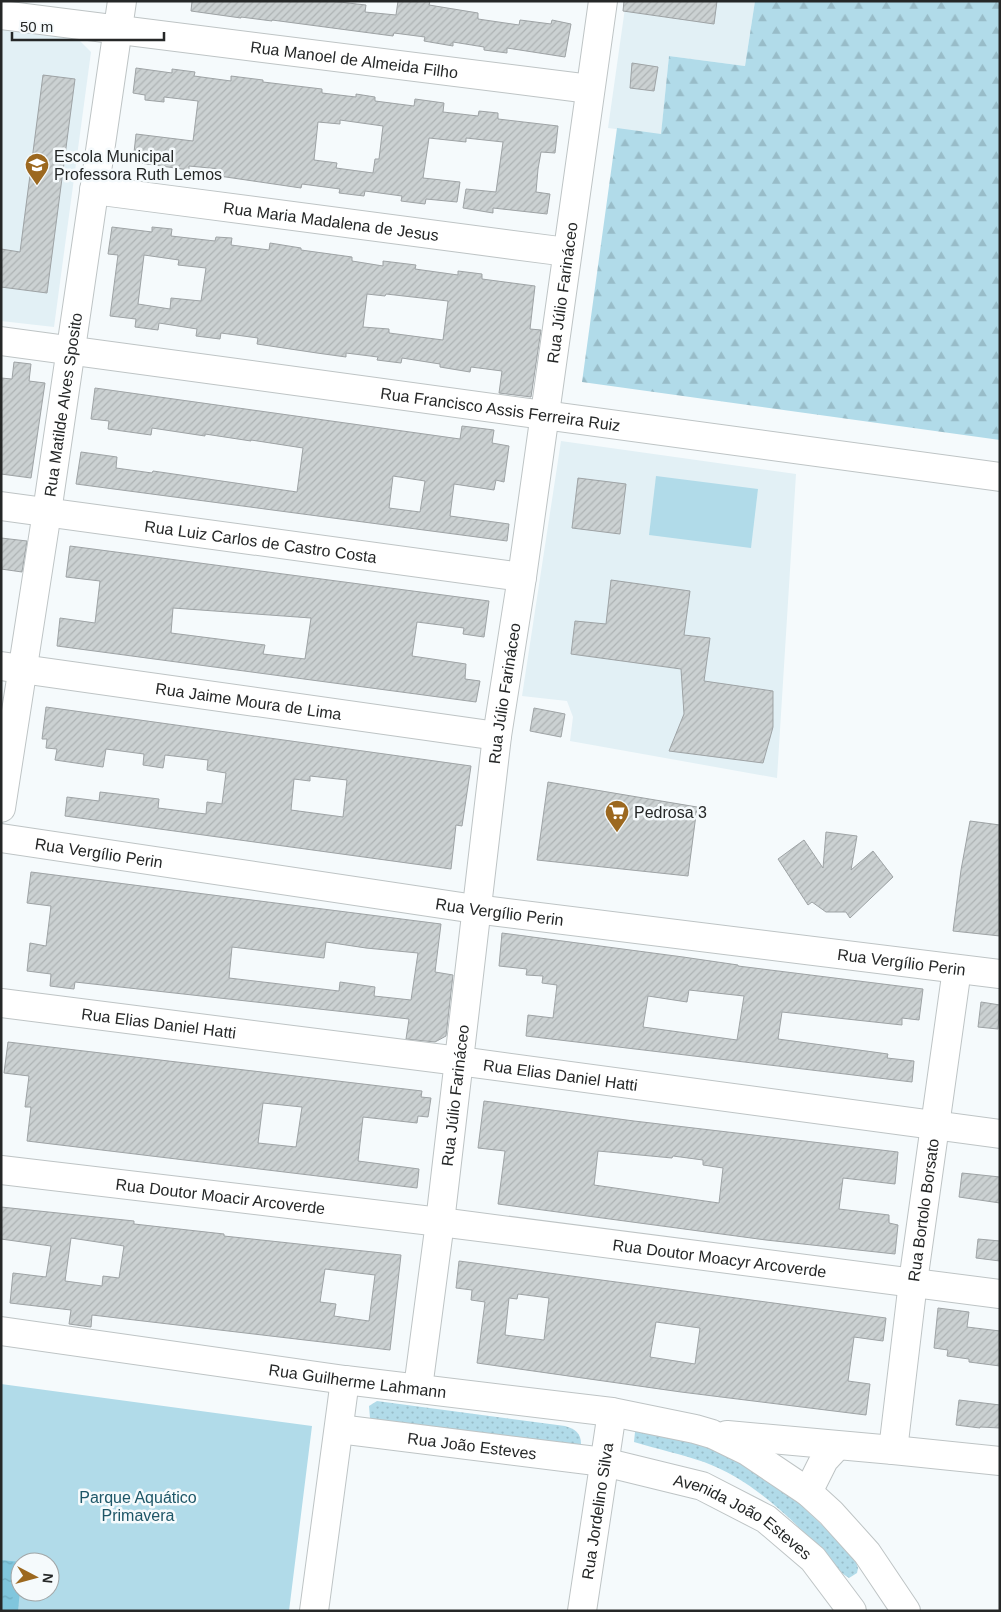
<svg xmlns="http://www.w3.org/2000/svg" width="1001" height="1612" font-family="Arial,sans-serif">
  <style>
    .built { fill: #e2f0f5 }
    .grass { fill: url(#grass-dots) }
    .forest { fill: url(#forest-firs) }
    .park { fill: #b1dbe9; fill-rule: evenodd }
    .water { fill: url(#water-ripples) }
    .building { fill: url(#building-hatch); stroke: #9ea3a5; fill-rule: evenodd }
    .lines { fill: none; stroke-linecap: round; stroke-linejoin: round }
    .minor-casing { stroke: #bec4c5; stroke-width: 30 }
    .minor { stroke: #fff; stroke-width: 28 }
    .labels { text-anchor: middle; stroke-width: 5; stroke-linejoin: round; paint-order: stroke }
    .street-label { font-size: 16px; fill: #252727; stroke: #f5fafc }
    .poi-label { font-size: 16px; fill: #252727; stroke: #f5fafc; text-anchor: start }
    .park-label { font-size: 16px; fill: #1d5667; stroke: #f5fafc }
  </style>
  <defs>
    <pattern id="grass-dots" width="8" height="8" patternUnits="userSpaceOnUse" patternTransform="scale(1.25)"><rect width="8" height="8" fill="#b1dbe9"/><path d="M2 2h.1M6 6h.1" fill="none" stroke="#98bcc8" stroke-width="1.8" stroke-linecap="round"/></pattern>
    <pattern id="forest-firs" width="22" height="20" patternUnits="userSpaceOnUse" patternTransform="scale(1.25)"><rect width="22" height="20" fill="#b1dbe9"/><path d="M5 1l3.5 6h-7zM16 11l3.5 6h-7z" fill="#98bcc8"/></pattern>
    <pattern id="water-ripples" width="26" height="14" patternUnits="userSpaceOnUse" patternTransform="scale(1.25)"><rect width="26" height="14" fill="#80c6dd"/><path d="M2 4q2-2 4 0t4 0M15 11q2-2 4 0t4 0" fill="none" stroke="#6eaabe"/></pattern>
    <pattern id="building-hatch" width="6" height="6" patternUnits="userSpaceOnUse" patternTransform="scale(1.25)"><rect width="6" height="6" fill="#cbd1d2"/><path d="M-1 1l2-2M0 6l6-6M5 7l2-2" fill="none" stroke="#aeb3b4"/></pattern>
  </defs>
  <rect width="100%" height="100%" fill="#f5fafc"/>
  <g class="built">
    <polygon points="626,1 755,1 745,66 669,56 661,135 608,128"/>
    <polygon points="1,28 73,34 91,52 54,327 1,321"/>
    <polygon points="561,441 796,474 777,778 570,741 573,717 567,701 522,696"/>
  </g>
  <g class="grass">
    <path d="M377,1401L565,1426C575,1429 581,1433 581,1444L573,1447L383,1425L370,1418L369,1406Z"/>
    <path d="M639,1427L706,1444L746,1464L786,1491L842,1544L855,1559L858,1568L857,1573L849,1578L843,1574C804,1531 759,1482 704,1462C681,1454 657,1449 634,1442L635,1432Z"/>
  </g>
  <polygon class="forest" points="755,1 1000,1 1000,440 582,382 617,128 661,134 669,56 745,66"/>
  <g class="park">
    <polygon points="656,476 758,489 751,548 649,535"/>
    <path d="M1,1384L312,1426L289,1611H1ZM20,1562H50V1592H20Z"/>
  </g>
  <polygon class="water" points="1,1560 21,1562 20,1562 20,1590 18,1611 1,1611"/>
  <g class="building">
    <polygon points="192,1 330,1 366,5 365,12 396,15 398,1 430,1 429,5 478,13 478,19 519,25 520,20 551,24 552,20 571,24 565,57 507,48 507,53 484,50 484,47 453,42 453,46 424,41 425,37 394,33 393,36 272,20 272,21 241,17 241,18 191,11"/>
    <polygon points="624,1 717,1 714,24 623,11"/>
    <polygon points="632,63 658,67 654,91 630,88"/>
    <path d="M136,68L172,73V69L195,72L194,76L231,81V76L263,80V82L322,89V93L356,97V94L375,97V101L414,106L415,99L444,103L443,112L478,116L479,111L498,113V119L558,126L555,153L541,152L538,169L536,192L550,194L547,214L493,208V213L463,208L466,189L496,192L503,142L466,138V142L429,138L423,178L460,182L457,202L426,199L425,204L401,201L402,196L365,191L364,196L339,193L340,189L302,184L301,188L219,176L220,169L189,166V170L133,162L136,134L193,141L198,101L164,97V102L145,100V95L133,93ZM340,120L383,126L379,159H375L373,173L336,168L337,163L314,160L318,122L340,124Z"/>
    <polygon points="43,75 75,79 47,293 1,287 1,249 20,252"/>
    <path d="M112,227L152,232V227L172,229L171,236L215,241L216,237L232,238L231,245L269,250L270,243L301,248V250L352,257V261L383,266V261L416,265L415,269L458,275V271L482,274V279L535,286L530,329L541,330L531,397L499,393L502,371L471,367L470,372L440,367V364L402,358L401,363L377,360L378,357L346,353V357L317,353L257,344L258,338L221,333L220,339L196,336L197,329L159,323L158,330L135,327L136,319L110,316L118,255L108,254ZM144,255L179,260L178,265L206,268L201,301L171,298L170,309L138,304ZM367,294L385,296L386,294L448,301L443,340L389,333V329L363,327Z"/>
    <polygon points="14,362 31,364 29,381 45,383 31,478 1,474 1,378 12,379"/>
    <path d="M95,388L460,439L462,426L494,430L492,443L509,446L504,482L496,480L494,490L454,484L450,516L509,524L507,541L76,484L81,452L117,457L116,468L152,473L153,471L297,492L303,448L251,440V441L205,434V436L152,428L151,435L108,429L109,421L91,419ZM393,476L425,481L420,512L389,508Z"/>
    <polygon points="578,478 626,484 620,534 572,528"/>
    <polygon points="1,538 27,541 22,572 1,569"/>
    <path d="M70,546L489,601L484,637L463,634L464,628L417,622L412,656L466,664L465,679L480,681L476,702L57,646L60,618L95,623L100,581L66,577ZM173,608L311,618L305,659L263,654L265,645L171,633Z"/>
    <polygon points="611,580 690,591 684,635 710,638 704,681 773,691 773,727 763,763 669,751 684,714 681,669 571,654 575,621 606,624"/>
    <path d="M46,707L471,766L462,826L456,825L451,869L65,816L67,797L99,801L100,792L159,799L158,808L206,814L207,802L222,804L226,773L207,770L208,760L165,755L163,768L143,765L144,754L106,749L103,767L55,760L57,749L46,748L47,739H42ZM310,776L347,780L343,817L291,810L294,779L310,781Z"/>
    <polygon points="534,708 565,714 561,737 530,731"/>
    <polygon points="548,782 697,807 688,876 537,860"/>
    <polygon points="970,821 1000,825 1000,936 953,931 961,870"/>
    <polygon points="826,832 857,836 851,870 873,851 893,877 850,918 846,912 826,912 812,902 808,905 778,859 804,840 823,868"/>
    <path d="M31,872L441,924L435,972L453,975L446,1036L435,1042L406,1039L409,1019L75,982L74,989L50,986L51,974L27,971L30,943L46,946L51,906L27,903ZM326,942L366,948L418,953L411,1000L374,996L375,987L340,982L339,991L229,978L232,947L324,958Z"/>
    <path d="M502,933L683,957L738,965V966L923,989L919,1020L902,1018V1025L782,1012L778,1039L888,1054L887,1058L914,1061L912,1082L526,1036L528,1015L553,1018L557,985L542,983L543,976L526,975L527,969L499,966ZM689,990L744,996L737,1040L643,1027L648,996L687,1002Z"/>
    <polygon points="981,1002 1000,1005 998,1029 978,1027"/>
    <path d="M8,1042L422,1091L421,1097L431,1098L428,1117L418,1116L417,1123L363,1117L358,1161L419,1169L417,1188L27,1141L31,1107H25L29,1076L4,1073ZM263,1103L302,1107L296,1147L258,1143Z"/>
    <path d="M484,1101L634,1121L898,1152L895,1184L843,1178L839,1209L889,1215V1223L898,1225L895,1254L766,1240L498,1204L505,1151L478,1148ZM598,1151L672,1158L673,1156L703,1160V1165L723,1168L719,1203L594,1185Z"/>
    <polygon points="962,1173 1000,1177 1000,1203 959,1197"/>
    <path d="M1,1207L134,1221V1224L224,1234V1236L401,1255L390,1350L92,1315L91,1327L69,1324L71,1310L10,1303L13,1273L46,1277L51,1246L1,1239ZM71,1238L124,1246L119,1278L103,1276L102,1286L65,1281ZM325,1269L375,1275L369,1321L334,1316L336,1304L320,1302Z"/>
    <polygon points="978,1239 1000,1241 1000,1261 976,1258"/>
    <path d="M459,1261L886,1318L883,1341L854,1337L848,1381L870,1384L866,1415L681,1392L477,1363L485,1302L471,1300L472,1290L456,1288ZM518,1294L549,1298L544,1340L505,1335L509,1298L517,1299ZM656,1322L700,1328L695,1364L650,1357Z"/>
    <polygon points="938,1308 969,1312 967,1327 1000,1331 1000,1366 969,1362 969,1359 947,1356 948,1350 934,1348"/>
    <polygon points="959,1400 1000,1405 1000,1428 980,1427 980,1428 956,1425"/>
  </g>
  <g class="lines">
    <defs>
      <g id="minor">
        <path id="s1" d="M1,15L590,89"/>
        <path id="s2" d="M94,190L567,252"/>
        <path id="s3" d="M1,341L1000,477"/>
        <path id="s4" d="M1,506L522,577"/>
        <path id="s5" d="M1,666L497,736"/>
        <path id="s6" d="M1,808L47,512L122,1"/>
        <path id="s7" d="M1,838L475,909L1000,974"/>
        <path id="s8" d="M1,1003L459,1061L1000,1134"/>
        <path id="s9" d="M1,1170L440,1222L1000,1294"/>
        <path id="s10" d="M1,1331L345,1380L612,1412L695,1429L712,1434L747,1451L808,1492L831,1513L867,1553L906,1611"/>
        <path id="s11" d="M418,1388L440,1222L497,736L522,577L603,1"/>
        <path id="s12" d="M339,1429L604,1462L702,1486L766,1519L813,1559L852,1611"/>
        <polyline points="727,1435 893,1450 1000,1461"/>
        <path id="s13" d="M893,1450L913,1282L957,969"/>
        <polyline points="808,1492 824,1460 837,1446"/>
        <polyline points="314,1611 345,1380"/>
        <path id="s14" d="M582,1611L612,1412"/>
      </g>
    </defs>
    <use href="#minor" class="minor-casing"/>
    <use href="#minor" class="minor"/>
  </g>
  <defs>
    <symbol id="school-pin" viewBox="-11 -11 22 30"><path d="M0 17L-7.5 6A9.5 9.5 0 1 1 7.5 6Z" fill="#9c681f" stroke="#f5fafc"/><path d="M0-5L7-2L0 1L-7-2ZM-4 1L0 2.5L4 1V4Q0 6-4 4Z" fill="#fff"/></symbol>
    <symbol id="supermarket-pin" viewBox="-11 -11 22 30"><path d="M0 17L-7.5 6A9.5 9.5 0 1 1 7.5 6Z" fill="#9c681f" stroke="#f5fafc"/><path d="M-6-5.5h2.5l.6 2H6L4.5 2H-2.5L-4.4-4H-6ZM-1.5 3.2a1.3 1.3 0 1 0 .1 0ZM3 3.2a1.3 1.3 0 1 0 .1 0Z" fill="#fff"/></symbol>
  </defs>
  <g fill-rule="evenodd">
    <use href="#school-pin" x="23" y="151" width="28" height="38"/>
    <use href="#supermarket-pin" x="603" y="798" width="28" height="38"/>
  </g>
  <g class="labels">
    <g class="street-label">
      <text dy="6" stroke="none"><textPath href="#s1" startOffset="356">Rua Manoel de Almeida Filho</textPath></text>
      <text dy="6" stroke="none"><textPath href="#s2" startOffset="239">Rua Maria Madalena de Jesus</textPath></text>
      <text dy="6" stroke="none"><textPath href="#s11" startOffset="1105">Rua Júlio Farináceo</textPath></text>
      <text dy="6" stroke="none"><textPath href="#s6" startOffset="408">Rua Matilde Alves Sposito</textPath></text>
      <text dy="6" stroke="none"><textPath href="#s3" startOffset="504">Rua Francisco Assis Ferreira Ruiz</textPath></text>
      <text dy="6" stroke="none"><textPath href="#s4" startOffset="262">Rua Luiz Carlos de Castro Costa</textPath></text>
      <text dy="6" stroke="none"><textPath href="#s11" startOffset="700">Rua Júlio Farináceo</textPath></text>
      <text dy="6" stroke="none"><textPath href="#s5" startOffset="250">Rua Jaime Moura de Lima</textPath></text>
      <text dy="6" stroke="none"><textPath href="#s7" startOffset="99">Rua Vergílio Perin</textPath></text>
      <text dy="6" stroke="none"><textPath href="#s7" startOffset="504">Rua Vergílio Perin</textPath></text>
      <text dy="6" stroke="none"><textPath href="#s7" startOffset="909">Rua Vergílio Perin</textPath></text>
      <text dy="6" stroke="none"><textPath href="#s8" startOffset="159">Rua Elias Daniel Hatti</textPath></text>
      <text dy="6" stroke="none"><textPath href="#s8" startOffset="564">Rua Elias Daniel Hatti</textPath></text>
      <text dy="6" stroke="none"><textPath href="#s11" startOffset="295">Rua Júlio Farináceo</textPath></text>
      <text dy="6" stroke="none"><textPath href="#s9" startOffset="221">Rua Doutor Moacir Arcoverde</textPath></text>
      <text dy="6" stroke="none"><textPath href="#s13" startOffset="242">Rua Bortolo Borsato</textPath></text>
      <text dy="6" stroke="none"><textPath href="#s9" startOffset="724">Rua Doutor Moacyr Arcoverde</textPath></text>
      <text dy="6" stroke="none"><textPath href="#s10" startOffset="360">Rua Guilherme Lahmann</textPath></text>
      <text dy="6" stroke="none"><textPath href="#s12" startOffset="134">Rua João Esteves</textPath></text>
      <text dy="6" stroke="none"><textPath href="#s14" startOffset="101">Rua Jordelino Silva</textPath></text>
      <text dy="6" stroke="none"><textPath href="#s12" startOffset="418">Avenida João Esteves</textPath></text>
    </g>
    <g class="poi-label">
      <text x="54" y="162">Escola Municipal<tspan x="54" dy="18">Professora Ruth Lemos</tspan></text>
      <text x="634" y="818">Pedrosa 3</text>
    </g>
    <g class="park-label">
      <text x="138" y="1503">Parque Aquático<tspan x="138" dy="18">Primavera</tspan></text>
    </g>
  </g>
  <rect width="1001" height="1612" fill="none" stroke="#252727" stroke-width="5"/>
  <g transform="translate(35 1577) rotate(96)"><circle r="24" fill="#f5fafc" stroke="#a2a6a7"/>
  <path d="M0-4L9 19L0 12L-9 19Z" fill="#9c681f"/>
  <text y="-8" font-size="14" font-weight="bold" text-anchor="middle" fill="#252727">N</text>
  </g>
  <path d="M12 32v8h152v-8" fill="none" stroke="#252727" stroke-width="2.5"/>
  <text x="20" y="32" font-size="15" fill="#252727" stroke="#f5fafc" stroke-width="4" paint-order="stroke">50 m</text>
</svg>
